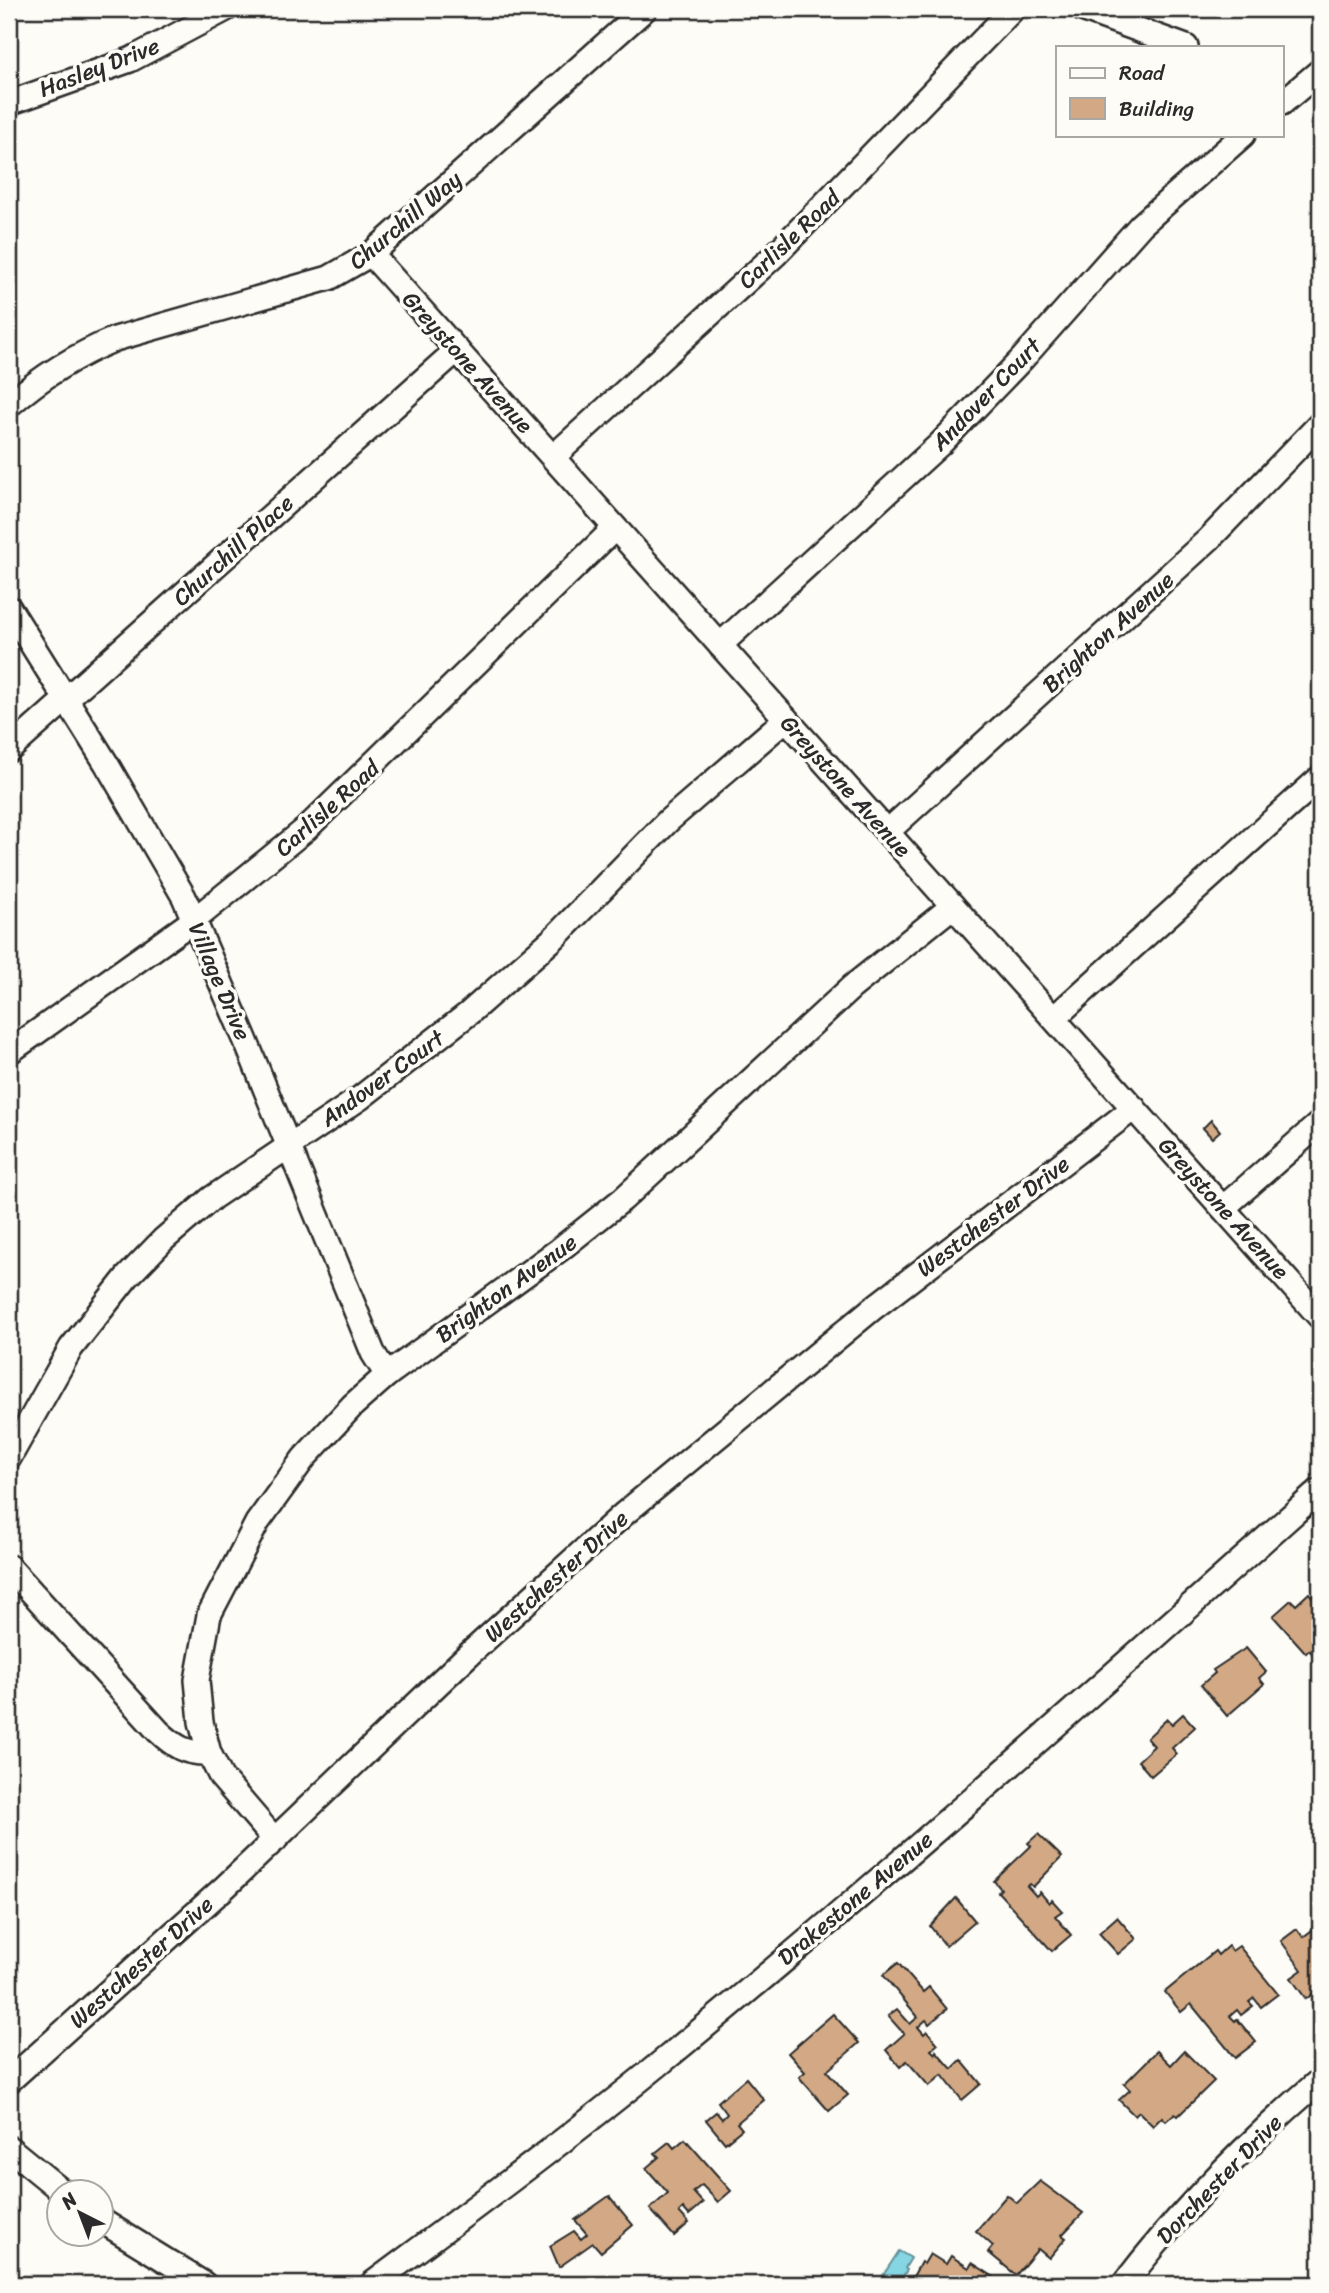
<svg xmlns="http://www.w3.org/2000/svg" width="1329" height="2293" font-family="Sriracha,sans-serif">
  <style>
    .water { fill: #86d5e3; stroke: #629199; stroke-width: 2 }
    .building { fill: #d2a984; stroke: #2b2b2b; stroke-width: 2 }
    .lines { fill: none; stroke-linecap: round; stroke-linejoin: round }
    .street-casing { stroke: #2b2b2b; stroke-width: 28 }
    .street { stroke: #fdfcf7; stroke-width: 23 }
    .labels { text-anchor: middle; stroke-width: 7; stroke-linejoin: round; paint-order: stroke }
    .street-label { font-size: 23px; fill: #2b2b2b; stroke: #fdfcf7 }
  </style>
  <rect width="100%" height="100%" fill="#fdfcf7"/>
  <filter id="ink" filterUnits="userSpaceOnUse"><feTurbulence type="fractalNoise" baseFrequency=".0143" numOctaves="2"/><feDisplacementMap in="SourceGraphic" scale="14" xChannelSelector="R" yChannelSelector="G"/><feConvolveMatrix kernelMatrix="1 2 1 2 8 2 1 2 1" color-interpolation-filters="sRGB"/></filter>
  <g filter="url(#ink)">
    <polygon class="water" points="899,2251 911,2258 905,2268 907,2270 900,2281 886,2284 880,2280"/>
    <g class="building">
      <polygon points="1211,1120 1220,1131 1212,1138 1203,1128"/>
      <polygon points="1320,1589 1320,1659 1318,1660 1309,1650 1306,1653 1273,1616 1291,1600 1296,1605 1309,1593 1312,1597"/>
      <polygon points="1246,1648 1266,1672 1259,1678 1264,1684 1227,1716 1201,1685 1215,1673 1213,1670"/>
      <polygon points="1183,1714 1195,1727 1172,1748 1177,1754 1151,1776 1138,1761 1154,1746 1147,1738 1167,1719 1172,1724"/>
      <polygon points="1038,1834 1062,1857 1033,1887 1030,1884 1027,1886 1036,1896 1040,1892 1049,1903 1052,1900 1062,1911 1055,1916 1071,1935 1052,1951 998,1892 1001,1889 994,1881 1031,1846 1028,1843"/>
      <polygon points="956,1898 975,1921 946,1946 930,1926"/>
      <polygon points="1117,1917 1136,1939 1118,1954 1099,1933"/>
      <polygon points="1320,1924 1320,1993 1318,1990 1306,1999 1291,1978 1302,1970 1281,1941 1297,1929 1303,1937"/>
      <polygon points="1228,1946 1232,1951 1239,1946 1278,1994 1261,2007 1254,1998 1249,2002 1253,2006 1241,2015 1237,2010 1230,2016 1235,2021 1237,2019 1256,2042 1235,2058 1191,2004 1181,2012 1165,1992 1215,1951 1218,1955"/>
      <polygon points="898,1963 923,1992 929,1987 947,2009 929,2024 926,2020 918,2027 924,2034 927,2031 938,2044 931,2050 935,2054 936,2051 952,2069 961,2060 981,2084 962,2100 942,2075 929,2086 907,2061 900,2067 886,2050 904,2034 888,2016 897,2009 910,2024 918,2017 883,1975"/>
      <polygon points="833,2014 859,2043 827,2071 848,2095 829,2111 799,2077 805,2072 788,2053"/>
      <polygon points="1157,2051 1171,2065 1184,2051 1214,2081 1178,2116 1175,2113 1166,2121 1162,2117 1153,2126 1139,2112 1135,2116 1119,2100 1130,2090 1124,2084"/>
      <polygon points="746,2078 764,2100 737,2123 742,2129 725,2143 706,2120 716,2112 722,2119 727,2114 718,2102"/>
      <polygon points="685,2139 731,2191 718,2202 702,2185 693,2192 703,2203 689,2215 683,2208 679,2212 689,2223 674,2236 650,2209 668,2193 646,2168 659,2157 655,2153 669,2142 674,2148"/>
      <polygon points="1040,2181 1083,2213 1062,2235 1066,2238 1049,2258 1038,2249 1016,2275 988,2252 993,2246 976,2231 1007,2195 1017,2203"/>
      <polygon points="609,2196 633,2225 601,2252 593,2243 559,2267 550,2246 574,2231 581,2239 587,2234 575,2220"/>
      <polygon points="930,2254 946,2264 951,2256 969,2268 972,2263 1005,2284 909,2284 921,2262 924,2264"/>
    </g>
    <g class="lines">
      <defs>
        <g id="street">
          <polyline points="1082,9 1186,47"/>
          <polyline points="9,103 130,60 226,9"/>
          <polyline points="1282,103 1320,71"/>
          <polyline points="371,254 1320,1317"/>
          <path d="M9,405C41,377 76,355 115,339L329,278L371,254L645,9"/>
          <polyline points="553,457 775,255 1013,9"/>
          <polyline points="9,608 106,763 184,897 245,1039 373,1353 387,1375"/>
          <polyline points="720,645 940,444 1023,358 1141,225 1243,135"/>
          <polyline points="9,750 457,350"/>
          <polyline points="887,832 1209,539 1320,424"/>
          <polyline points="1054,1018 1320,778"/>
          <polyline points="9,1052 194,920 306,829 615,528"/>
          <polyline points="1223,1208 1320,1123"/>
          <polyline points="9,1458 71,1348 127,1277 163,1240 212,1198 360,1098 468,1014 554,938 668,821 786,719"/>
          <path d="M9,1567L158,1731C175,1747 186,1754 209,1753L221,1777L275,1840"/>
          <polyline points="209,1753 201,1722 197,1680 209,1615 257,1523 304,1458 353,1405 387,1375 559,1250 623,1199 852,987 953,906"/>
          <polyline points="9,2081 225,1887 466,1657 625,1513 872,1309 1134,1108"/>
          <polyline points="9,2148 63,2192"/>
          <polyline points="102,2221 204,2284"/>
          <path d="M372,2284C470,2211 569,2138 663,2061C888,1877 1104,1683 1320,1490"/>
          <path d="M1124,2284C1182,2208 1248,2142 1320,2080"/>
        </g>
      </defs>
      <use href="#street" class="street-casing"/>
      <use href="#street" class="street"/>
    </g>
  </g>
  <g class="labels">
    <g class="street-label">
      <text transform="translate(99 67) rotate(-21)" y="8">Hasley Drive</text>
      <text transform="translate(405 220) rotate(-40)" y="8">Churchill Way</text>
      <text transform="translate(789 239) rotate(-44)" y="8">Carlisle Road</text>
      <text transform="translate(468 362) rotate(48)" y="8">Greystone Avenue</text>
      <text transform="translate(986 394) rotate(-46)" y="8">Andover Court</text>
      <text transform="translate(233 550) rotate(-42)" y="8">Churchill Place</text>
      <text transform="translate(1108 632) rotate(-42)" y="8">Brighton Avenue</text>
      <text transform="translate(846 786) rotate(48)" y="8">Greystone Avenue</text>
      <text transform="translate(327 808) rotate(-42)" y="8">Carlisle Road</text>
      <text transform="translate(220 981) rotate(67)" y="8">Village Drive</text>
      <text transform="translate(382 1078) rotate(-36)" y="8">Andover Court</text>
      <text transform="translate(1224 1208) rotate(48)" y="8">Greystone Avenue</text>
      <text transform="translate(993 1216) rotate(-37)" y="8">Westchester Drive</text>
      <text transform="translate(506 1288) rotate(-36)" y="8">Brighton Avenue</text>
      <text transform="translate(556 1576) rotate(-42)" y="8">Westchester Drive</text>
      <text transform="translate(855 1898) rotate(-40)" y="8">Drakestone Avenue</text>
      <text transform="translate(141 1962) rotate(-42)" y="8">Westchester Drive</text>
      <text transform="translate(1219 2179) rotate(-46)" y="8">Dorchester Drive</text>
    </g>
  </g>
  <rect width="1329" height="2293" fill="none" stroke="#fdfcf7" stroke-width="35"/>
  <rect x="18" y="18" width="1294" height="2258" fill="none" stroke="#2b2b2b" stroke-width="2.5" filter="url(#ink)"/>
  <rect x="1056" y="46" width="228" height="91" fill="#fdfcf7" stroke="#a9a8a5" stroke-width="2"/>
  <rect x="1070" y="68" width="35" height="10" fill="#fdfcf7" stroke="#a9a8a5" stroke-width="2"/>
  <text x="1119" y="80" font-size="21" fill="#2b2b2b">Road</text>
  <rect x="1070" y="98" width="35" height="21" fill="#d2a984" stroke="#a9a8a5" stroke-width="2"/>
  <text x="1119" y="116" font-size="21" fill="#2b2b2b">Building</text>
  <g transform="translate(80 2213) rotate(318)"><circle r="33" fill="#fdfcf7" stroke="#a9a8a5" stroke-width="2"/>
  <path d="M0-5L12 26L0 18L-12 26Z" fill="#2b2b2b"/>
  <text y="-10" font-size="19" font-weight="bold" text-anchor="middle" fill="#2b2b2b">N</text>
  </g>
</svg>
